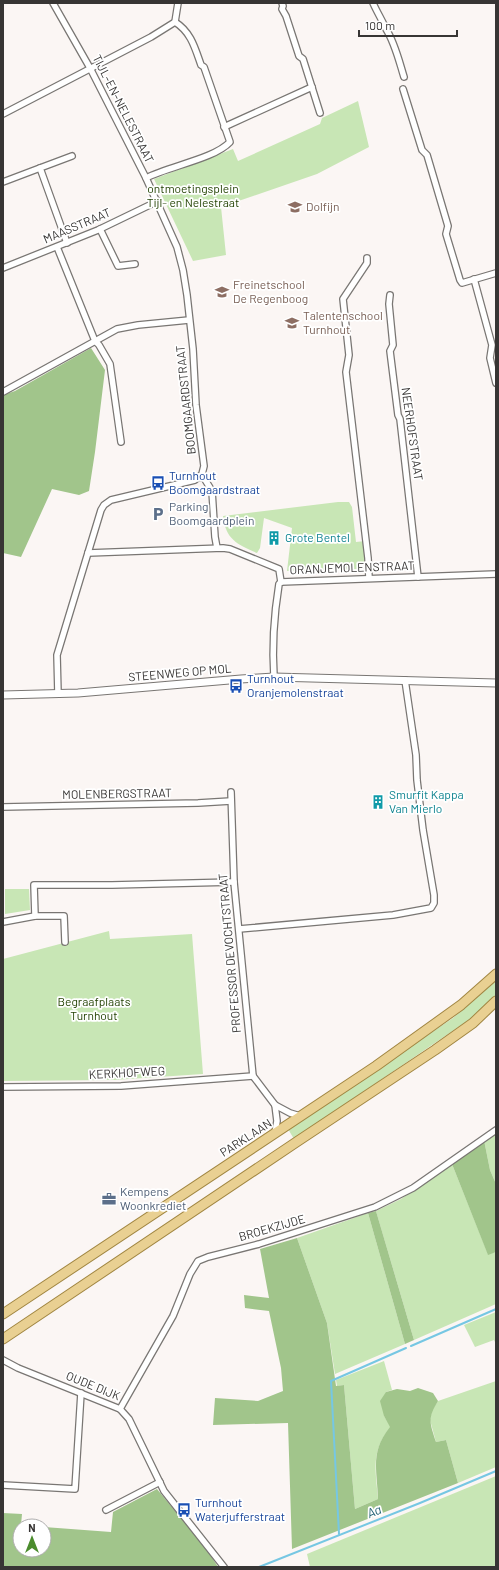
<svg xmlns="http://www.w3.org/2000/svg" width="499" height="1570" font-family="Barlow,sans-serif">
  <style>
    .green { fill: #c8e6b5 }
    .forest { fill: #a1c58b }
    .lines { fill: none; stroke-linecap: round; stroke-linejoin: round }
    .stream { stroke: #76c7e3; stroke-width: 2 }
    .minor-casing { stroke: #797673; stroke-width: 8 }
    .tertiary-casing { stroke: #797673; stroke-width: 9 }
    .primary-casing { stroke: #a18642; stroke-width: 11 }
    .minor { stroke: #fff; stroke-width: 5.5 }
    .tertiary { stroke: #fff; stroke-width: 7 }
    .primary { stroke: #e9d092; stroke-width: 9 }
    .labels { text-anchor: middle; stroke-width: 3.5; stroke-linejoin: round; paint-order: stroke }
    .street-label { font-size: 12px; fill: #373534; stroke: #fff }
    .park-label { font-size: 12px; fill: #244304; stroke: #fff }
    .education-label { font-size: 12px; fill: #785e54; stroke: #fff; text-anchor: start }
    .transit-label { font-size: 12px; fill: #164399; stroke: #fff; text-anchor: start }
    .service-label { font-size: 12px; fill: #4e5e75; stroke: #fff; text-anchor: start }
    .culture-label { font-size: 12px; fill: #0d838f; stroke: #fff; text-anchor: start }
    .water-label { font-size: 13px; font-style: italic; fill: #1e5e72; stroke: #fff }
  </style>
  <rect width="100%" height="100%" fill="#fbf6f4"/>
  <g class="green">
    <polygon points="358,101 369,147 317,174 221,207 226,255 193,261 154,179 233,149 238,161 320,124 322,118"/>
    <path d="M338,502H349L352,507L356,542L365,541L366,569L287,571L292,528L264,518L260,548L257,553C237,544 226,540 223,516Z"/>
    <polygon points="5,889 29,889 30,910 5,914"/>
    <polygon points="109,931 110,939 192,934 203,1074 114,1080 3,1081 3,959"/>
    <polygon points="496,981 496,997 473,1017 294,1139 288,1129 453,1018"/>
    <polygon points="496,1132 496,1184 490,1170 484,1140"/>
    <polygon points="452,1164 488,1254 496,1252 496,1304 414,1340 376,1211 401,1199"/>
    <polygon points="368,1213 405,1344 335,1374 327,1323 297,1238"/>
    <polygon points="496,1312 496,1344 494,1340 475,1347 464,1325"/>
    <path d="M384,1361L392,1390L386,1392L384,1416L391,1427C370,1451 376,1470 378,1499L355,1509L344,1385L337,1386L336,1380Z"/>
    <polygon points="496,1381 496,1467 458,1483 446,1440 436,1442 430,1420 432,1410 438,1401"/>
    <polygon points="496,1476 496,1567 310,1567 307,1554"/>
  </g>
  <g class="forest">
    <polygon points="91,348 105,370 95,452 89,491 79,495 52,489 21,557 3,553 3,395 15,391"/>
    <polygon points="484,1140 490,1170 496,1184 496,1252 488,1255 452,1164"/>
    <polygon points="376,1211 414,1340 405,1344 368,1213"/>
    <path d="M297,1238L327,1323L336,1386L344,1385L355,1509L378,1499C377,1469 370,1452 390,1427L384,1416L380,1401L386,1392L397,1389L410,1391L418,1388L433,1393L438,1401C427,1419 430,1423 436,1442L446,1440L458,1483L292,1549L288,1423L213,1425L215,1398L258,1401L283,1391L281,1368L269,1311L245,1308L244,1295L269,1298L260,1249Z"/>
    <polygon points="157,1489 208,1551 218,1567 3,1567 3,1513 22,1514 21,1525 31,1526 20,1526 20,1550 44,1550 44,1527 111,1532 113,1512"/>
  </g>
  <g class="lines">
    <g class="stream">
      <polyline points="411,1346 496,1309"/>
      <polyline points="339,1534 331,1381 406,1348"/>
      <polyline points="259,1567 420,1503 496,1471"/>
    </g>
    <defs>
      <g id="minor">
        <polyline points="53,3 90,68 146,178 177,247 183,270 187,295 193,349 196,405 204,466 202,474 195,480 111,500 104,505 101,510 57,655 58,694"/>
        <polyline points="282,3 283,6 282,9 286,16 299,56 303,59 320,113"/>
        <path d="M373,3C377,12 382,20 386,29C395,43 399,61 404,77"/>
        <polyline points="403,89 422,150 427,155 448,226 446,234 460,280 462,283 496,273"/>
        <polyline points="3,114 151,37 175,22 178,3"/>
        <polyline points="224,127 312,87"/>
        <path d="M146,178C169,166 214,159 230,142L204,67L201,65C195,48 191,32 175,22"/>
        <polyline points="3,182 40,168"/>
        <polyline points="100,229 118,266 135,264"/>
        <polyline points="67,243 40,168 72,156"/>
        <polyline points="57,247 95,341 99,345 110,364 121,442"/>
        <polyline points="367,258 367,263 343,299 349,355 346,372 368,558 369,578"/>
        <polyline points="3,268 98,230 158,201"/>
        <polyline points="474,279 492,345 490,358 496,383"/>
        <polyline points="390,295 389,304 393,345 390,351 398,415 400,419 418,577"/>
        <polyline points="3,392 117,329 138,325 189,320"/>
        <polyline points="200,477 204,478 212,491 215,537 217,548"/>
        <polyline points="88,553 223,548 230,549 279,569 281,582"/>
        <polyline points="281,582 496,574"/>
        <path d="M274,677C272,647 274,615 279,584L281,582"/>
        <polyline points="231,792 234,882 253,1076 275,1105 277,1121 275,1133"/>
        <polyline points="3,807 198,803 231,801"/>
        <polyline points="35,916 64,916 65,942"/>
        <polyline points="3,922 35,916 34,885 112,885 234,882"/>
        <polyline points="239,929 393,915 431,908 434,903 434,895 423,830 417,780 416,755 405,680"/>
        <polyline points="3,1087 121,1086 253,1076"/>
        <polyline points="275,1105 290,1113 300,1116"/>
        <polyline points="3,1360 18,1368 120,1409 129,1419 164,1491 224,1567"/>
        <polyline points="120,1409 173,1316 190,1274 198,1261 208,1257 259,1244 375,1207 413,1188 496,1130"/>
        <polyline points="3,1485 75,1489 81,1393"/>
        <polyline points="106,1510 160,1482"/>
      </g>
      <polyline id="tertiary" points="3,695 78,693 241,679 274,677 496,683"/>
      <g id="primary">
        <polyline points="3,1314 376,1066 461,1005 496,974"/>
        <polyline points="3,1339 295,1143 435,1050 473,1023 496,1001"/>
      </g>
    </defs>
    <use href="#minor" class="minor-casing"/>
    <use href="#tertiary" class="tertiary-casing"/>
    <use href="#primary" class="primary-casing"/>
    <use href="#minor" class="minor"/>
    <use href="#tertiary" class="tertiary"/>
    <use href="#primary" class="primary"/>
  </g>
  <defs>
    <symbol id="school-bare" viewBox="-9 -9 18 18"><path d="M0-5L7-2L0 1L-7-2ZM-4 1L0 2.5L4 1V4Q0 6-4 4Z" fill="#8d6e63" stroke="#fff" stroke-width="2.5" paint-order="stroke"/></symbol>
    <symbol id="bus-bare" viewBox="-9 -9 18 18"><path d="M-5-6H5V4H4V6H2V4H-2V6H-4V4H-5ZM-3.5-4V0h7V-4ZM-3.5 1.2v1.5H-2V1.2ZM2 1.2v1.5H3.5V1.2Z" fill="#1a4fb4" stroke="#fff" stroke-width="2.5" paint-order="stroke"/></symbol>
    <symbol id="parking-bare" viewBox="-9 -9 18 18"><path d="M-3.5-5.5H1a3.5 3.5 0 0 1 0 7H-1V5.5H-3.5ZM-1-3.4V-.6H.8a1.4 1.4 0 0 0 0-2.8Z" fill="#5c6f8a" stroke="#fff" stroke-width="2.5" paint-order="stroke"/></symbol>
    <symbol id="building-bare" viewBox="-9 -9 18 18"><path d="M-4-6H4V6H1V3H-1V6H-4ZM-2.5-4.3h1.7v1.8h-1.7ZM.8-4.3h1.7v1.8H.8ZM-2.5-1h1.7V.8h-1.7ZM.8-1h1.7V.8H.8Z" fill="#0f9aa8" stroke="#fff" stroke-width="2.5" paint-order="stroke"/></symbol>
    <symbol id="office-bare" viewBox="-9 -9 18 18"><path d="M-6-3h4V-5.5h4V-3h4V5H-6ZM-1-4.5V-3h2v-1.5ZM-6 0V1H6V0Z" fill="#5c6f8a" stroke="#fff" stroke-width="2.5" paint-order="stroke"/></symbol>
  </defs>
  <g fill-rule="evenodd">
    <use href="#school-bare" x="285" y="197" width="20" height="20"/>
    <use href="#school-bare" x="212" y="282" width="20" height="20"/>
    <use href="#school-bare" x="282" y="313" width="20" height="20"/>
    <use href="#bus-bare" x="148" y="473" width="20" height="20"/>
    <use href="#parking-bare" x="148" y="504" width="20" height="20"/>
    <use href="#building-bare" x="264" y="528" width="20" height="20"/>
    <use href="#bus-bare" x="226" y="676" width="20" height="20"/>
    <use href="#building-bare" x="368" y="792" width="20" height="20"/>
    <use href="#office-bare" x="99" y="1189" width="20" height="20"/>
    <use href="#bus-bare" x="174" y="1500" width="20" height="20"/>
  </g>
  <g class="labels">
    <g class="street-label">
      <text transform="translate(123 109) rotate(63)" y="4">TIJL-EN-NELESTRAAT</text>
      <text transform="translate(77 226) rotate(-23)" y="4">MAASSTRAAT</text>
      <text transform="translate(186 400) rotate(-96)" y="4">BOOMGAARDSTRAAT</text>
      <text transform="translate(412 434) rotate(82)" y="4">NEERHOFSTRAAT</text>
      <text transform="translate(352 568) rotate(-2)" y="4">ORANJEMOLENSTRAAT</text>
      <text transform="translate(180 673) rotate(-5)" y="4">STEENWEG OP MOL</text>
      <text transform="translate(117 794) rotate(-1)" y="4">MOLENBERGSTRAAT</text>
      <text transform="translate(230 953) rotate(-95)" y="4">PROFESSOR DEVOCHTSTRAAT</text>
      <text transform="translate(127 1073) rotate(-3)" y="4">KERKHOFWEG</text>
      <text transform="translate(246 1138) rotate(-33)" y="4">PARKLAAN</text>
      <text transform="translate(272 1228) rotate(-16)" y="4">BROEKZIJDE</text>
      <text transform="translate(93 1386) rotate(22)" y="4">OUDE DIJK</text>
    </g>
    <g class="park-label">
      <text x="193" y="193">ontmoetingsplein<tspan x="193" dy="14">Tijl- en Nelestraat</tspan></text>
      <text x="94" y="1006">Begraafplaats<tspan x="94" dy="14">Turnhout</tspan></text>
    </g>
    <g class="education-label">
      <text x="306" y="211">Dolfijn</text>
      <text x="233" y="289">Freinetschool<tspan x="233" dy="14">De Regenboog</tspan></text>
      <text x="303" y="320">Talentenschool<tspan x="303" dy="14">Turnhout</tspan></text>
    </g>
    <g class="transit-label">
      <text x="169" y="480">Turnhout<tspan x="169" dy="14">Boomgaardstraat</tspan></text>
      <text x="247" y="683">Turnhout<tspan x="247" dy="14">Oranjemolenstraat</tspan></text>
      <text x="195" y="1507">Turnhout<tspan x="195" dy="14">Waterjufferstraat</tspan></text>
    </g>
    <g class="service-label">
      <text x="169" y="511">Parking<tspan x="169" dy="14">Boomgaardplein</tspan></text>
      <text x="120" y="1196">Kempens<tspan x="120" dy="14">Woonkrediet</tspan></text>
    </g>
    <g class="culture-label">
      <text x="285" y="542">Grote Bentel</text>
      <text x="389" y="799">Smurfit Kappa<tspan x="389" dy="14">Van Mierlo</tspan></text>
    </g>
    <g class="water-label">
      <text transform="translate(374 1511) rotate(-22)" y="5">Aa</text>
    </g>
  </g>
  <rect width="499" height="1570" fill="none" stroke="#373534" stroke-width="8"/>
  <g transform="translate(32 1538)"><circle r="19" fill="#ffffff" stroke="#afaeae"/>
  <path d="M0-3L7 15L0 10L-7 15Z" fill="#4b8c2d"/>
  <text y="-6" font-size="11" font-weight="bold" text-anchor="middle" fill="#373534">N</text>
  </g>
  <path d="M359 30v6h98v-6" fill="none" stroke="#373534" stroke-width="2"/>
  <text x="365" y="30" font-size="12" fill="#373534" stroke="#ffffff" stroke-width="3" paint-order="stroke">100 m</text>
</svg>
